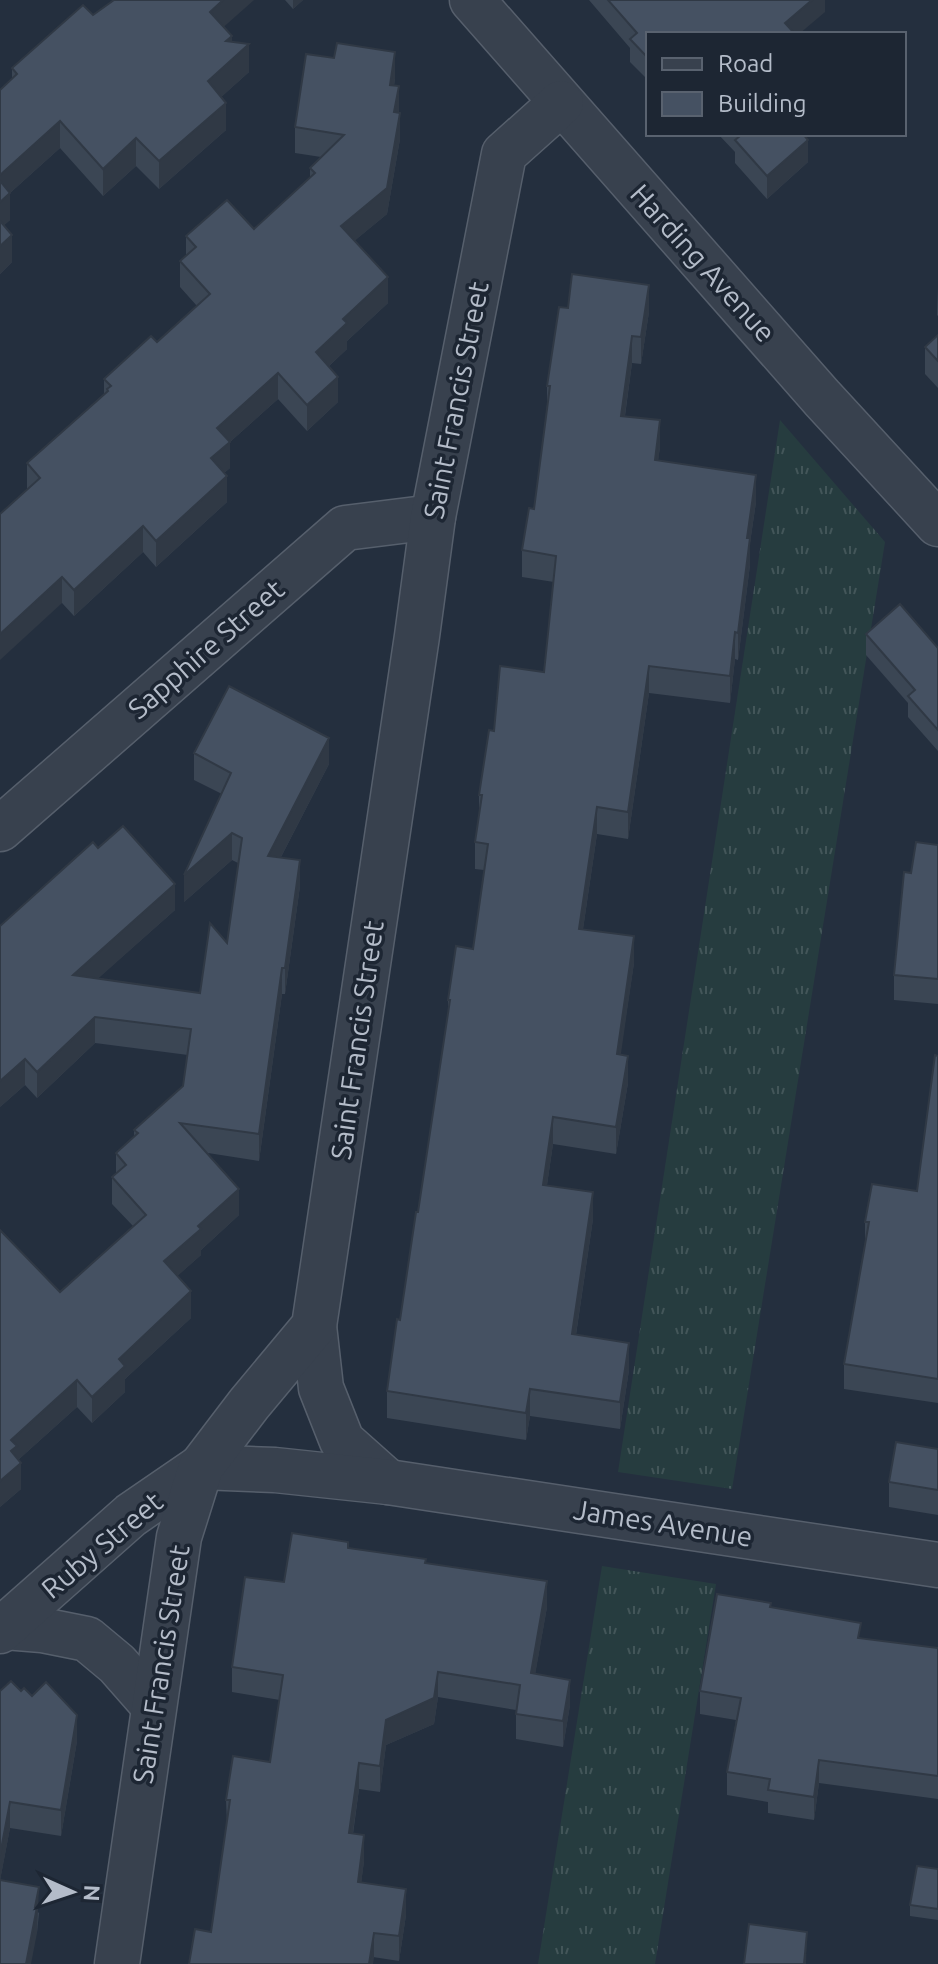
<svg xmlns="http://www.w3.org/2000/svg" width="938" height="1964" font-family="Ubuntu,sans-serif">
  <style>
    .grass { fill: url(#grass-tufts) }
    .lines { fill: none; stroke-linecap: round; stroke-linejoin: round }
    .minor-casing { stroke: #565f6c; stroke-width: 47 }
    .minor { stroke: #38414e; stroke-width: 44 }
    .wall { fill: #3b4654 }
    .shaded-wall { fill: #303945 }
    .building { fill: #455162; stroke: #303945; stroke-width: 2 }
    .labels { text-anchor: middle; stroke-width: 7; stroke-linejoin: round; paint-order: stroke }
    .street-label { font-size: 28px; fill: #b4bcc9; stroke: #1d2633 }
  </style>
  <defs>
    <pattern id="grass-tufts" width="24" height="20" patternUnits="userSpaceOnUse" patternTransform="scale(2)"><rect width="24" height="20" fill="#263c3f"/><path d="M3 7l-1-3M5 7V3M7 7l1-3M15 17l-1-3M17 17v-4M19 17l1-3" fill="none" stroke="#435659"/></pattern>
  </defs>
  <rect width="100%" height="100%" fill="#242f3e"/>
  <g class="grass">
    <polygon points="780,420 885,542 732,1489 618,1472"/>
    <polygon points="602,1566 716,1584 655,1964 538,1964"/>
  </g>
  <g class="lines">
    <defs>
      <g id="minor">
        <polyline points="472,0 822,398 938,524"/>
        <polyline points="0,829 345,528 433,517"/>
        <polyline points="314,1326 321,1388 342,1441 388,1482"/>
        <polyline points="201,1467 275,1470 388,1482 938,1565"/>
        <polyline points="5,1627 42,1630 87,1639 117,1664 153,1705"/>
        <polyline points="0,1631 131,1515 201,1467"/>
        <polyline points="117,1964 179,1537 201,1467 249,1404 314,1326 417,636 433,517 504,154 561,103"/>
      </g>
    </defs>
    <use href="#minor" class="minor-casing"/>
    <use href="#minor" class="minor"/>
  </g>
  <g class="wall">
    <polygon points="285,0 303,0 293,9"/>
    <polygon points="589,0 825,0 825,12 648,34 648,80 630,62 630,48"/>
    <polygon points="93,15 223,27 249,72 221,97 226,130 159,189 136,166 103,196 60,148 10,193 10,220 4,225 12,262 0,274 0,90 12,79 12,68"/>
    <polygon points="395,78 394,86 399,113 400,139 387,214 354,241 388,303 347,341 347,349 329,366 338,402 307,431 278,399 230,442 230,468 224,473 227,502 156,567 143,552 74,616 62,603 27,489 27,463 104,394 104,379 157,342 197,306 180,287 180,261 186,255 186,236 254,229 310,178 310,168 321,157 295,153 295,127"/>
    <polygon points="718,134 803,134 808,162 767,199 735,163 735,152"/>
    <polygon points="938,287 938,316 937,315"/>
    <polygon points="568,308 649,312 641,364 632,363 625,416 660,447 658,460 756,502 750,543 750,565 738,660 735,659 730,703 649,693 628,839 597,834 583,929 634,963 620,1055 628,1083 616,1154 553,1144 547,1185 593,1219 576,1335 629,1370 620,1429 530,1416 526,1440 387,1418 387,1391 400,1320 418,1212 448,1012 448,1000 473,949 484,870 475,869 475,842 479,820 479,795 494,731 544,672 554,582 522,577 522,550 534,509 547,405 547,386"/>
    <polygon points="938,335 938,388 925,374 925,347"/>
    <polygon points="866,634 938,648 938,751 908,717 908,703 866,655"/>
    <polygon points="194,753 329,764 281,857 300,886 285,994 282,994 259,1161 208,1153 239,1215 201,1250 201,1255 177,1276 191,1318 125,1379 125,1392 92,1423 77,1407 18,1460 21,1489 0,1507 60,1292 133,1226 112,1204 112,1177 116,1174 116,1153 134,1137 134,1130 183,1086 188,1055 95,1043 37,1098 25,1085 0,1107 98,848 175,910 98,978 200,993 227,943 238,863 232,860 184,902 222,794 194,780"/>
    <polygon points="938,845 938,1004 894,1000 894,975 911,873"/>
    <polygon points="938,1056 938,1403 844,1389 844,1364 865,1242 865,1222 917,1191"/>
    <polygon points="938,1449 938,1515 889,1507 889,1482"/>
    <polygon points="348,1548 426,1563 547,1607 535,1674 570,1705 563,1747 516,1739 516,1710 438,1697 434,1724 386,1745 380,1792 359,1789 353,1834 364,1861 361,1883 406,1915 399,1961 211,1932 227,1825 226,1800 270,1762 280,1700 232,1692 232,1667 284,1582"/>
    <polygon points="771,1607 861,1638 938,1648 938,1799 819,1783 814,1820 768,1813 768,1802 727,1795 727,1772 736,1720 700,1714 700,1691"/>
    <polygon points="0,1691 21,1691 77,1741 61,1836 10,1828 0,1880 39,1913 37,1933 0,1964"/>
    <polygon points="938,1869 938,1920 910,1916 910,1905"/>
  </g>
  <g class="shaded-wall">
    <polygon points="223,0 254,0 210,39 210,12"/>
    <polygon points="293,0 303,0 293,9"/>
    <polygon points="812,0 825,0 825,12 799,34 785,34 785,23"/>
    <polygon points="232,36 232,60 249,44 249,72 208,109 208,81 226,41"/>
    <polygon points="395,52 395,78 390,111 390,85"/>
    <polygon points="399,86 399,112 394,112"/>
    <polygon points="226,103 226,130 159,189 159,161"/>
    <polygon points="400,113 400,139 387,214 341,252 341,226"/>
    <polygon points="60,121 60,148 10,193 10,220 0,229 0,175"/>
    <polygon points="136,138 136,166 103,196 103,169"/>
    <polygon points="808,140 808,162 767,199 767,176"/>
    <polygon points="12,235 12,262 0,274 0,246"/>
    <polygon points="388,277 388,303 347,341 347,349 316,378 316,352 343,319"/>
    <polygon points="649,285 649,312 641,364 641,337"/>
    <polygon points="632,336 632,363 621,443 621,416"/>
    <polygon points="278,373 278,399 230,442 230,468 211,484 211,458 217,428"/>
    <polygon points="338,377 338,402 307,431 307,405"/>
    <polygon points="660,420 660,447 655,487 655,460"/>
    <polygon points="756,475 756,502 750,543 750,565 738,660 738,633 747,538"/>
    <polygon points="227,476 227,502 156,567 156,541"/>
    <polygon points="143,526 143,552 74,616 74,590"/>
    <polygon points="62,577 62,603 0,660 0,634"/>
    <polygon points="735,632 735,659 730,703 730,676"/>
    <polygon points="649,666 649,693 628,839 628,812"/>
    <polygon points="329,738 329,764 268,882 268,856"/>
    <polygon points="597,807 597,834 579,956 579,929"/>
    <polygon points="232,833 232,860 184,902 184,875"/>
    <polygon points="300,860 300,886 285,994 285,968"/>
    <polygon points="175,884 175,910 73,1001 73,975"/>
    <polygon points="634,936 634,963 617,1081 617,1054"/>
    <polygon points="282,968 282,994 259,1161 259,1134"/>
    <polygon points="95,1017 95,1043 37,1098 37,1072"/>
    <polygon points="628,1056 628,1083 616,1154 616,1127"/>
    <polygon points="25,1059 25,1085 0,1107 0,1081"/>
    <polygon points="553,1117 553,1144 543,1212 543,1185"/>
    <polygon points="239,1189 239,1215 201,1250 201,1255 164,1288 164,1261 198,1226"/>
    <polygon points="593,1192 593,1219 572,1361 572,1334"/>
    <polygon points="191,1291 191,1318 125,1379 125,1392 92,1423 92,1397 119,1359"/>
    <polygon points="629,1343 629,1370 620,1429 620,1402"/>
    <polygon points="77,1380 77,1407 17,1461 21,1463 21,1489 0,1507 0,1481 11,1440"/>
    <polygon points="530,1389 530,1416 526,1440 526,1413"/>
    <polygon points="547,1581 547,1607 531,1699 531,1673"/>
    <polygon points="438,1672 438,1697 434,1724 386,1745 380,1792 380,1766 386,1720"/>
    <polygon points="570,1680 570,1705 563,1747 563,1721"/>
    <polygon points="77,1715 77,1741 61,1836 61,1810"/>
    <polygon points="819,1760 819,1783 814,1820 814,1797"/>
    <polygon points="359,1763 359,1789 349,1859 349,1833"/>
    <polygon points="10,1802 10,1828 0,1881 0,1855"/>
    <polygon points="364,1835 364,1861 358,1908 358,1882"/>
    <polygon points="39,1887 37,1933 31,1964 26,1964"/>
    <polygon points="406,1889 406,1915 399,1961 399,1936"/>
    <polygon points="807,1932 806,1964 804,1964"/>
    <polygon points="374,1933 374,1958 373,1964 369,1964"/>
  </g>
  <g class="building">
    <polygon points="114,0 223,0 210,12 232,36 226,41 249,44 208,81 226,103 159,161 136,138 103,169 60,121 0,175 0,90 17,74 12,68 83,5 93,15"/>
    <polygon points="608,0 812,0 785,23 795,34 648,34 648,58 630,39 637,33"/>
    <polygon points="337,43 395,52 390,85 399,86 394,112 400,113 387,188 341,226 388,277 343,319 347,323 316,352 338,377 307,405 278,373 217,428 230,442 211,458 227,476 156,541 143,526 74,590 62,577 0,634 0,514 40,478 27,463 108,391 107,389 111,386 104,379 151,336 157,342 210,294 180,261 196,247 186,236 227,200 254,229 315,173 310,168 344,135 295,127 306,54 334,58"/>
    <polygon points="739,134 803,134 808,140 767,176 735,140 740,136"/>
    <polygon points="0,181 10,193 0,202"/>
    <polygon points="0,221 12,235 0,246"/>
    <polygon points="572,274 649,285 641,337 632,336 621,416 660,420 655,460 756,475 747,538 750,538 738,633 735,632 730,676 649,666 628,812 597,807 579,929 634,936 617,1054 628,1056 616,1127 553,1117 543,1185 593,1192 572,1334 629,1343 620,1402 530,1389 526,1413 387,1391 397,1319 400,1320 416,1212 418,1212 450,1000 448,1000 456,946 473,949 488,844 475,842 482,795 479,795 489,730 494,731 500,666 544,672 556,556 522,550 529,508 534,509 550,386 547,386 559,307 568,308"/>
    <polygon points="938,335 938,361 925,347"/>
    <polygon points="900,604 938,648 938,730 908,696 915,690 866,634"/>
    <polygon points="229,686 329,738 268,856 300,860 285,968 282,968 259,1134 180,1123 239,1189 198,1226 201,1229 164,1261 191,1291 119,1359 125,1366 92,1397 77,1380 11,1440 17,1446 11,1451 21,1463 0,1481 0,1230 60,1292 146,1215 112,1177 126,1165 116,1153 138,1133 134,1130 183,1086 191,1029 95,1017 37,1072 25,1059 0,1081 0,926 93,842 98,848 123,826 175,884 73,975 200,993 210,923 227,943 242,838 232,833 184,875 231,773 194,753"/>
    <polygon points="916,842 938,845 938,979 894,975 904,872 911,873"/>
    <polygon points="935,1055 938,1056 938,1379 844,1364 869,1222 865,1222 872,1184 917,1191"/>
    <polygon points="896,1442 938,1449 938,1490 889,1482"/>
    <polygon points="292,1533 348,1542 348,1548 426,1559 425,1563 547,1581 531,1673 570,1680 563,1721 516,1714 520,1685 438,1672 434,1698 386,1720 380,1766 359,1763 349,1833 364,1835 358,1882 406,1889 399,1936 374,1933 369,1964 189,1964 195,1929 211,1932 230,1800 226,1800 233,1756 270,1762 283,1675 232,1667 245,1577 284,1582"/>
    <polygon points="717,1594 771,1603 770,1607 861,1623 858,1638 938,1648 938,1776 819,1760 814,1797 768,1790 770,1779 727,1772 741,1698 700,1691"/>
    <polygon points="11,1681 21,1691 24,1688 32,1696 46,1682 77,1715 61,1810 10,1802 0,1855 0,1691"/>
    <polygon points="917,1866 938,1869 938,1909 910,1905"/>
    <polygon points="0,1880 39,1887 35,1907 37,1907 26,1964 0,1964"/>
    <polygon points="749,1924 807,1932 804,1964 744,1964"/>
  </g>
  <g class="labels">
    <g class="street-label">
      <text transform="translate(703 263) rotate(48)" y="10">Harding Avenue</text>
      <text transform="translate(456 400) rotate(-79)" y="10">Saint Francis Street</text>
      <text transform="translate(206 649) rotate(-41)" y="10">Sapphire Street</text>
      <text transform="translate(357 1040) rotate(-82)" y="10">Saint Francis Street</text>
      <text transform="translate(663 1523) rotate(9)" y="10">James Avenue</text>
      <text transform="translate(102 1545) rotate(-40)" y="10">Ruby Street</text>
      <text transform="translate(161 1664) rotate(-81)" y="10">Saint Francis Street</text>
    </g>
  </g>
  <rect x="646" y="32" width="260" height="104" fill="#1d2633" stroke="#59626f" stroke-width="2"/>
  <rect x="662" y="58" width="40" height="12" fill="#38414e" stroke="#59626f" stroke-width="2"/>
  <text x="718" y="72" font-size="24" fill="#b4bcc9">Road</text>
  <rect x="662" y="92" width="40" height="24" fill="#455162" stroke="#59626f" stroke-width="2"/>
  <text x="718" y="112" font-size="24" fill="#b4bcc9">Building</text>
  <g transform="translate(72 1892) rotate(93)" stroke="#1d2633" stroke-width="6" paint-order="stroke">
  <path d="M0-6L14 30L0 20L-14 30Z" fill="#b4bcc9"/>
  <text y="-12" font-size="22" font-weight="bold" text-anchor="middle" fill="#b4bcc9">N</text>
  </g>
</svg>
